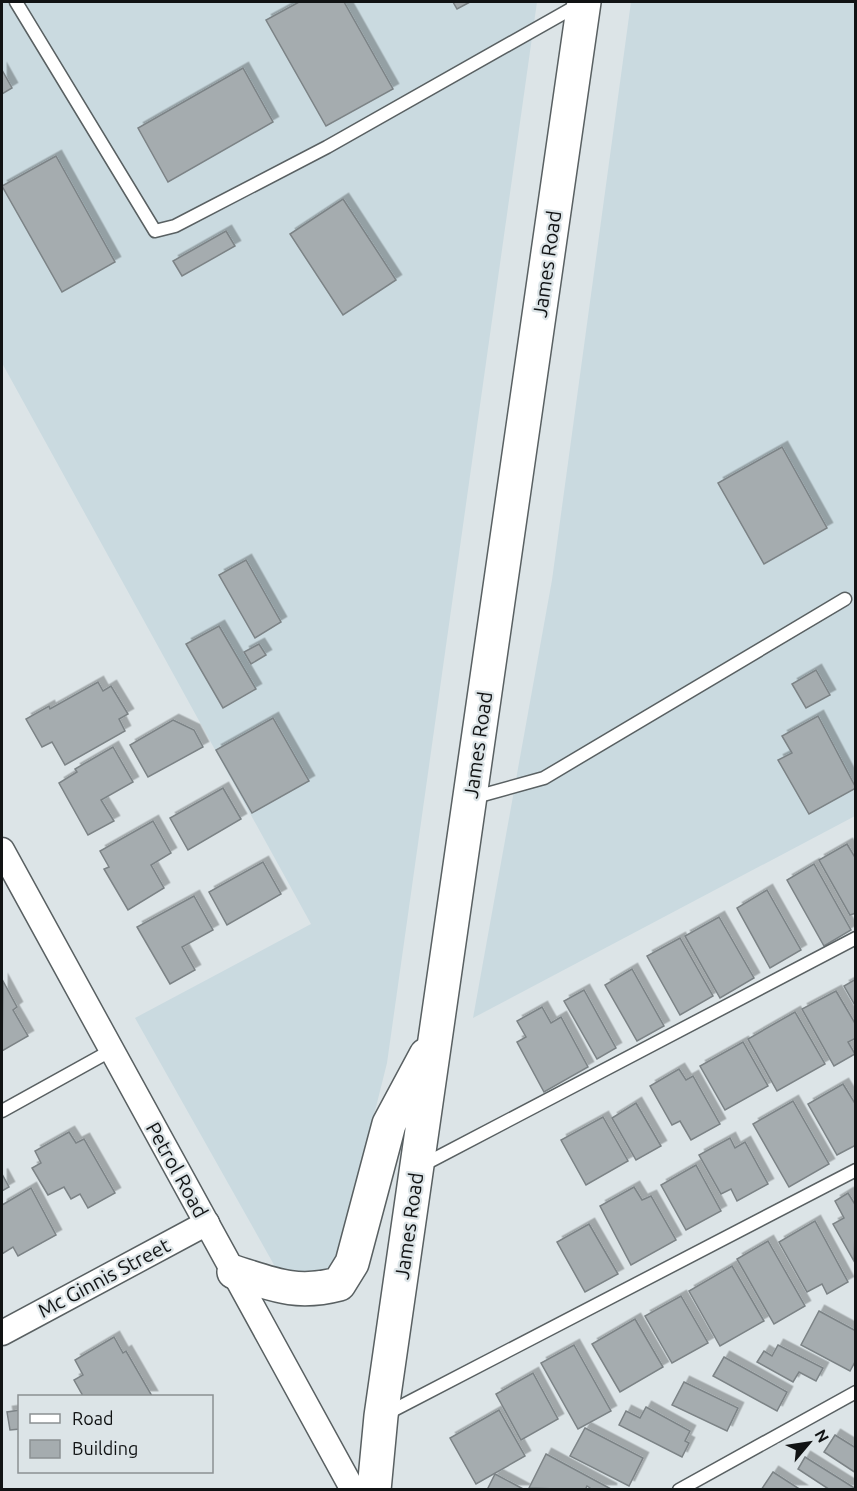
<svg xmlns="http://www.w3.org/2000/svg" width="857" height="1491" font-family="Ubuntu,sans-serif">
  <style>
    .built { fill: #cadae0 }
    .building { fill: #a5acaf; stroke: #7c8386; stroke-width: 1.5; filter: url(#shadow) }
    .lines { fill: none; stroke-linecap: round; stroke-linejoin: round }
    .lane-casing { stroke: #596062; stroke-width: 15 }
    .street-casing { stroke: #596062; stroke-width: 27 }
    .secondary-casing { stroke: #596062; stroke-width: 36 }
    .lane { stroke: #fff; stroke-width: 12 }
    .street { stroke: #fff; stroke-width: 24 }
    .secondary { stroke: #fff; stroke-width: 33 }
    .labels { text-anchor: middle; stroke-width: 4.5; stroke-linejoin: round; paint-order: stroke }
    .street-label { font-size: 20px; fill: #111314; stroke: #dce4e7 }
  </style>
  <defs>
    <filter id="shadow"><feDropShadow dx="5.5" dy="-5.5" stdDeviation="0" flood-color="#0004"/></filter>
  </defs>
  <rect width="100%" height="100%" fill="#dce4e7"/>
  <g class="built">
    <polygon points="2,2 537,2 387,1063 333,1279 282,1279 135,1018 311,924 2,363"/>
    <polygon points="631,2 855,2 855,816 473,1018 552,580"/>
  </g>
  <g class="building">
    <polygon points="299,2 344,2 393,89 326,126 266,20"/>
    <polygon points="453,2 470,2 457,9"/>
    <polygon points="243,68 273,122 168,182 138,128"/>
    <polygon points="2,70 12,88 2,94"/>
    <polygon points="56,156 115,262 62,292 2,186"/>
    <polygon points="343,199 396,280 343,315 290,234"/>
    <polygon points="226,231 235,246 182,276 173,261"/>
    <polygon points="782,447 827,528 764,564 718,483"/>
    <polygon points="246,560 281,622 255,638 219,575"/>
    <polygon points="219,626 256,689 223,708 186,644"/>
    <polygon points="259,644 266,655 251,664 244,652"/>
    <polygon points="816,670 830,695 806,708 792,684"/>
    <polygon points="98,682 103,691 111,686 128,714 119,719 125,731 65,765 52,742 42,747 26,719 49,706 50,709"/>
    <polygon points="818,716 856,788 809,814 778,760 792,753 782,736"/>
    <polygon points="273,718 309,781 252,813 216,750"/>
    <polygon points="173,720 194,730 203,747 148,777 130,745"/>
    <polygon points="113,747 133,782 101,800 114,821 88,835 59,783 77,772 75,769"/>
    <polygon points="223,788 241,819 188,850 170,818"/>
    <polygon points="153,821 171,853 151,865 164,888 128,910 104,869 109,867 100,851"/>
    <polygon points="847,844 856,859 856,913 850,915 819,860"/>
    <polygon points="263,862 281,894 227,925 209,892"/>
    <polygon points="814,864 851,930 824,946 787,880"/>
    <polygon points="767,890 801,950 770,968 737,908"/>
    <polygon points="194,896 213,930 182,947 195,970 170,984 137,927"/>
    <polygon points="719,917 754,978 720,998 685,936"/>
    <polygon points="680,938 713,996 680,1015 647,956"/>
    <polygon points="632,969 664,1026 637,1041 605,985"/>
    <polygon points="856,979 856,1007 844,986"/>
    <polygon points="3,981 17,1007 13,1010 28,1036 2,1051"/>
    <polygon points="584,990 616,1048 597,1059 564,1001"/>
    <polygon points="836,991 856,1025 856,1038 848,1042 855,1054 834,1066 802,1009"/>
    <polygon points="542,1007 551,1023 561,1017 588,1067 544,1092 517,1042 526,1037 517,1021"/>
    <polygon points="795,1012 825,1064 777,1091 748,1039"/>
    <polygon points="743,1042 768,1086 725,1110 700,1066"/>
    <polygon points="679,1069 686,1080 693,1076 720,1124 691,1140 680,1121 672,1125 650,1086"/>
    <polygon points="843,1084 856,1105 856,1145 837,1155 808,1104"/>
    <polygon points="793,1101 829,1164 789,1187 753,1124"/>
    <polygon points="636,1103 661,1146 636,1160 612,1118"/>
    <polygon points="603,1117 628,1161 586,1185 561,1140"/>
    <polygon points="69,1132 76,1143 84,1139 115,1193 88,1208 80,1194 71,1199 64,1187 48,1195 32,1168 41,1163 35,1151"/>
    <polygon points="730,1138 735,1148 745,1142 768,1184 737,1201 731,1189 721,1194 699,1155"/>
    <polygon points="696,1165 721,1211 686,1230 661,1185"/>
    <polygon points="2,1174 9,1187 2,1191"/>
    <polygon points="634,1187 642,1200 651,1196 676,1240 631,1265 600,1206"/>
    <polygon points="31,1188 56,1235 18,1256 13,1247 2,1254 2,1205"/>
    <polygon points="848,1193 856,1206 854,1261 833,1224 844,1218 835,1201"/>
    <polygon points="815,1221 848,1282 827,1294 822,1284 807,1292 779,1242"/>
    <polygon points="589,1224 618,1274 585,1292 557,1242"/>
    <polygon points="768,1241 805,1306 774,1324 737,1259"/>
    <polygon points="732,1266 764,1321 720,1346 689,1291"/>
    <polygon points="681,1296 708,1343 672,1363 645,1316"/>
    <polygon points="819,1311 856,1331 856,1360 850,1371 801,1345"/>
    <polygon points="635,1319 663,1367 620,1392 592,1344"/>
    <polygon points="114,1337 123,1353 126,1351 152,1396 83,1396 74,1380 83,1375 75,1360"/>
    <polygon points="574,1345 611,1411 578,1429 541,1363"/>
    <polygon points="778,1345 823,1368 816,1381 799,1372 793,1382 757,1362 764,1351 772,1356"/>
    <polygon points="724,1357 787,1392 777,1411 713,1376"/>
    <polygon points="533,1373 558,1419 521,1440 496,1394"/>
    <polygon points="684,1382 738,1408 727,1431 672,1405"/>
    <polygon points="646,1407 690,1431 685,1441 689,1443 682,1457 619,1425 626,1411 640,1418"/>
    <polygon points="20,1410 20,1429 10,1430 7,1412"/>
    <polygon points="499,1410 525,1456 476,1484 450,1438"/>
    <polygon points="585,1428 643,1458 629,1486 570,1456"/>
    <polygon points="835,1435 856,1448 856,1473 824,1452"/>
    <polygon points="546,1454 611,1489 611,1490 593,1490 587,1486 585,1490 529,1488"/>
    <polygon points="805,1457 856,1489 856,1490 830,1490 798,1469"/>
    <polygon points="773,1472 801,1490 761,1490"/>
    <polygon points="495,1474 525,1490 487,1490"/>
  </g>
  <g class="lines">
    <defs>
      <g id="lane">
        <polyline points="16,2 155,231 175,226 327,147 578,5"/>
        <polyline points="472,798 544,778 845,599"/>
        <polyline points="2,1111 112,1050"/>
        <polyline points="421,1166 856,938"/>
        <polyline points="386,1414 856,1170"/>
        <polyline points="679,1490 856,1392"/>
      </g>
      <g id="street">
        <polyline points="2,850 353,1490"/>
        <polyline points="2,1333 207,1223"/>
      </g>
      <g id="secondary">
        <path d="M234,1272C274,1285 297,1295 339,1284L352,1263L389,1124L426,1055"/>
        <polyline points="374,1490 381,1416 584,2"/>
      </g>
    </defs>
    <use href="#lane" class="lane-casing"/>
    <use href="#street" class="street-casing"/>
    <use href="#secondary" class="secondary-casing"/>
    <use href="#lane" class="lane"/>
    <use href="#street" class="street"/>
    <use href="#secondary" class="secondary"/>
  </g>
  <g class="labels">
    <g class="street-label">
      <text transform="translate(547 264) rotate(-82)" y="7">James Road</text>
      <text transform="translate(478 745) rotate(-82)" y="7">James Road</text>
      <text transform="translate(177 1170) rotate(61)" y="7">Petrol Road</text>
      <text transform="translate(409 1226) rotate(-82)" y="7">James Road</text>
      <text transform="translate(104 1278) rotate(-28)" y="7">Mc Ginnis Street</text>
    </g>
  </g>
  <rect width="857" height="1491" fill="none" stroke="#111314" stroke-width="6"/>
  <rect x="18" y="1395" width="195" height="78" fill="#dce4e7" stroke="#8b9093" stroke-width="1.5"/>
  <rect x="30" y="1414" width="30" height="9" fill="#ffffff" stroke="#8b9093" stroke-width="1.5"/>
  <text x="72" y="1425" font-size="18" fill="#111314">Road</text>
  <rect x="30" y="1440" width="30" height="18" fill="#a5acaf" stroke="#8b9093" stroke-width="1.5"/>
  <text x="72" y="1455" font-size="18" fill="#111314">Building</text>
  <g transform="translate(809 1443) rotate(61)" stroke="#dce4e7" stroke-width="4.5" paint-order="stroke">
  <path d="M0-4.5L10 22L0 15L-10 22Z" fill="#111314"/>
  <text y="-9" font-size="16" font-weight="bold" text-anchor="middle" fill="#111314">N</text>
  </g>
</svg>
